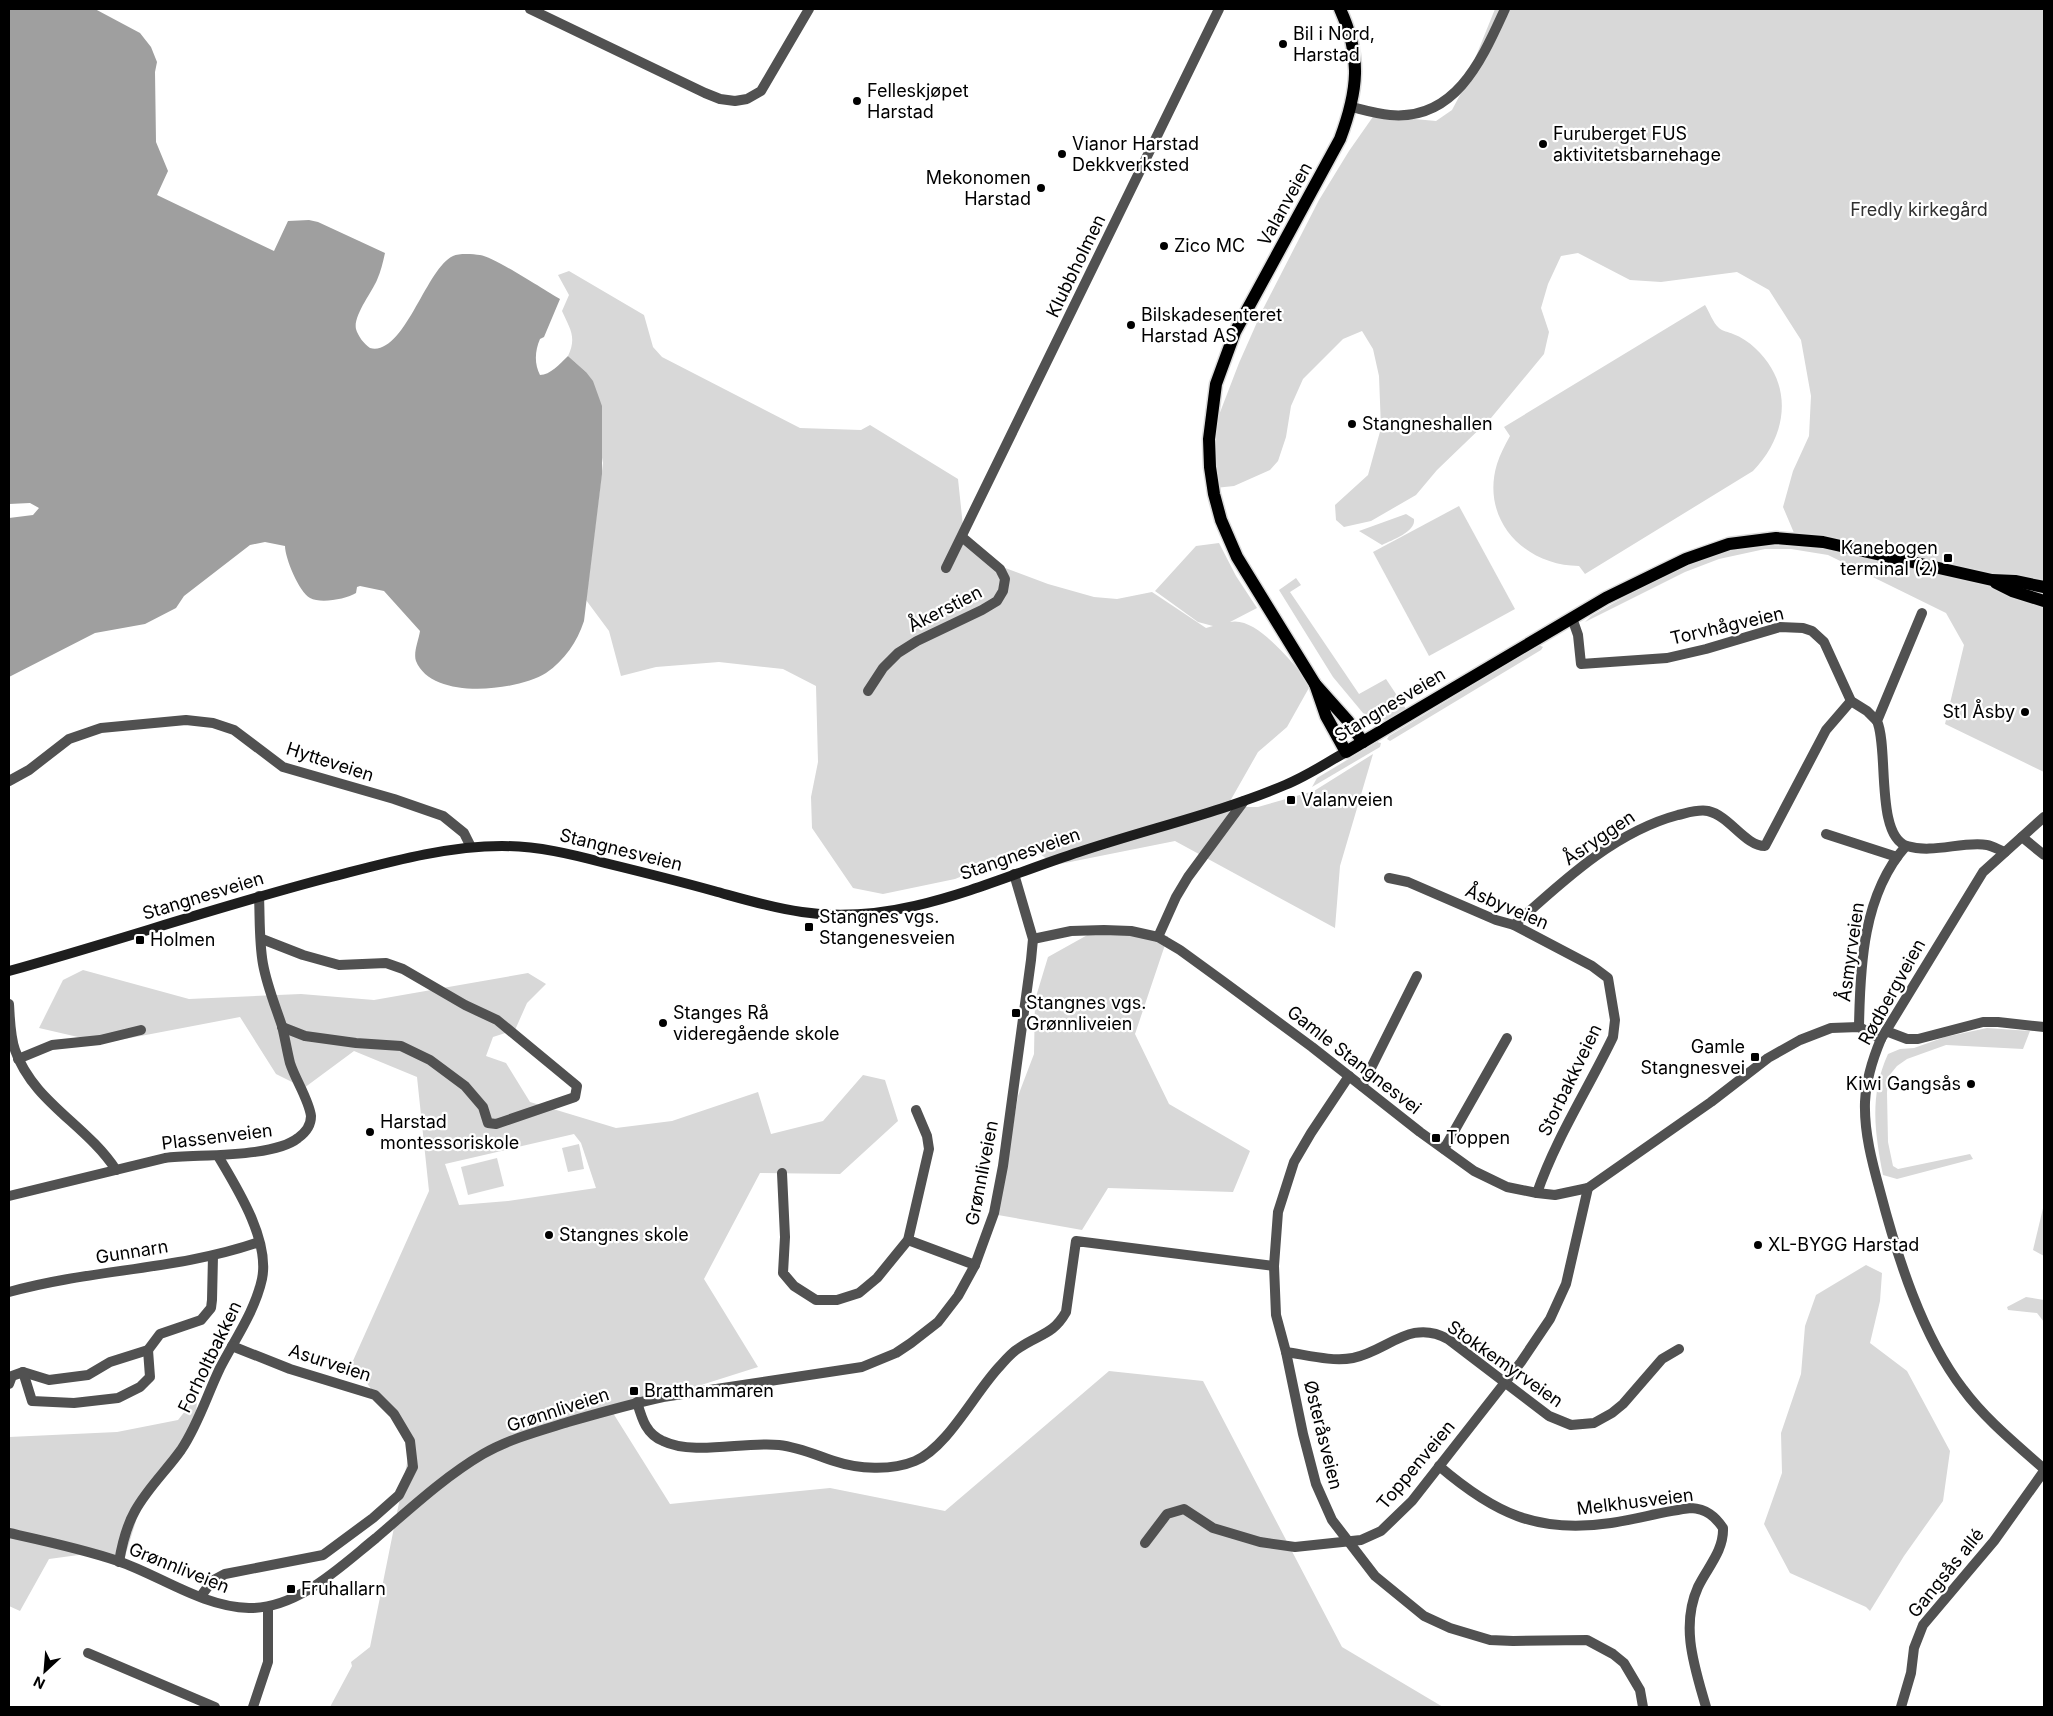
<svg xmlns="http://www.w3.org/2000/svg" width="2053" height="1716" font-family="Inter,sans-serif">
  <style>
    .green { fill: #d8d8d8; fill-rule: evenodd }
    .water { fill: #9f9f9f }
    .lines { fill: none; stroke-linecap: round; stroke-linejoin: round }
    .primary-casing { stroke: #dbdbdb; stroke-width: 15 }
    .minor { stroke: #515151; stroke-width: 10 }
    .tertiary { stroke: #515151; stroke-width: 10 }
    .secondary { stroke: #1e1e1e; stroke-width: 10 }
    .primary { stroke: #000; stroke-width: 12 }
    .poi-dot { fill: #000; stroke: #fff; stroke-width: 2 }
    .labels { text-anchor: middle; stroke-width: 4.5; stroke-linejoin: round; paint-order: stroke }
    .poi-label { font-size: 18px; fill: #000; stroke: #fff; text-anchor: start }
    .street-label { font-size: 18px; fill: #000; stroke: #fff }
    .park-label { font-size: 18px; fill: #2f2f2f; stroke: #fff }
  </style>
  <rect width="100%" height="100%" fill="#fff"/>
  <g class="green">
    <path d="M1495,9H2044V772L1945,724L1964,645L1946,613L1828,555L1791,549H1765L1719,559L1685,572L1585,622L1591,616C1641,588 1694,555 1751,547C1772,544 1792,547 1812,548L1797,540L1783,507L1793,471L1809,436L1811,396L1801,340L1769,290L1737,272L1661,282L1630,280L1578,253L1561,256L1548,284L1541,308L1549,332L1544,354L1491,418L1437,470L1416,495L1371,521L1344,527L1336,520L1335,505L1368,475L1381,428L1379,376L1373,349L1362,331L1343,339L1303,379L1291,406L1286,437L1278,461L1270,470L1234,486L1215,488L1209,461L1219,415L1239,363L1262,311L1319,200L1349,151L1377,111L1393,117L1436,121L1452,110L1461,93Z"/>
    <path d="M569,271L644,315L653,347L662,357L800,428L861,430L870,425L958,479L965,545L981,559L1048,584L1094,597L1117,599L1152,592L1206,628L1213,626L1198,622L1155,591L1196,546L1219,543L1236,576L1257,608L1230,622C1257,616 1290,662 1308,680L1310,686L1287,727L1258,752L1229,803L1237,807H1258L1314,791L1373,754L1340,866L1335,928L1175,841L1055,865L1032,848L955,879L883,894L853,888L812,828L811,797L818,762L816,686L783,669L719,662L656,667L621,676L609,631L586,600L603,463L586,372L568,356C577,337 570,329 562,311L569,295L558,275Z"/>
    <path d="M1705,305C1709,311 1713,323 1719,328C1722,331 1729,332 1733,334C1741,337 1749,342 1755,348C1794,384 1788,435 1753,471L1585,574L1579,566C1525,566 1480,520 1497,464C1500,454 1505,445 1510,436L1504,427Z"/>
    <polygon points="1459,506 1515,609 1429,656 1373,552"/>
    <path d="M1406,514L1414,519C1416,532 1392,540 1382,545L1359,531Z"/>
    <polygon points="1296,578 1301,585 1290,592 1359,694 1386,679 1406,709 1387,720 1372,718 1363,713 1333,677 1279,590"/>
    <polygon points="1539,645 1543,647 1541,650 1390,741 1387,739 1389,736"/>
    <polygon points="1377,742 1381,743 1380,747 1312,787 1317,778"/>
    <polygon points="1091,933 1168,936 1135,1034 1169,1104 1250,1151 1233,1192 1108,1188 1082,1230 998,1215 1018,1096 1034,1054 1035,1000 1048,957"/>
    <path d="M83,970L189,999L301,994L374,1000L528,973L546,984L527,1003L515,1030L493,1037L486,1056L506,1063L530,1102L616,1128L672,1121L758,1092L771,1134L823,1121L863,1075L885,1080L898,1121L840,1174L760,1173L704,1279L758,1367L613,1413L670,1504L830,1488L945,1511L1109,1371L1203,1381L1342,1647L1443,1707H330L352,1666L351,1662L370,1647L411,1443L352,1363L429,1191L417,1077L354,1051L304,1088L276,1074L240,1017L104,1043L39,1028L63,980ZM574,1134L581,1143L596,1188L508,1201L459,1205L445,1164Z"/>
    <path d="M1987,1028L2030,1031L2023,1049L1946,1045L1907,1059L1897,1066L1888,1077L1887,1093L1888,1142L1893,1166L1898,1169L1970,1154L1973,1159L1897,1179L1883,1175C1875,1132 1869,1096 1888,1054L1900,1049L1914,1048L1945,1037Z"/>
    <polygon points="579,1144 584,1169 568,1172 562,1148"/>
    <polygon points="497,1158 504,1186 468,1195 461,1167"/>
    <polygon points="2044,1204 2044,1256 2033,1250"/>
    <polygon points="1866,1265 1882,1273 1880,1301 1870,1343 1907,1371 1950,1451 1943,1501 1904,1556 1870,1611 1866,1607 1790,1573 1764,1524 1782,1473 1781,1433 1801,1374 1805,1326 1816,1295"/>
    <polygon points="2026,1297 2044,1300 2044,1322 2037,1313 2008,1310 2007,1307"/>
    <polygon points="197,1396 196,1422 143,1498 123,1563 86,1554 49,1559 20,1611 9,1606 9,1437 117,1432 178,1420"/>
  </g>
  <path class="water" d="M9,9H95L140,33L151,47L157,62L155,72L156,142L168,171L157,195L274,251L288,221L309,220L318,222L385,253C383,262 381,271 377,280C372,292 353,316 356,329C358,336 364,344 370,348C404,357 426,268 453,256C459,253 473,254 480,255C494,257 544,290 560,299L544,337L540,339C535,350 534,364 540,375C550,375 560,364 568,356L586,372L593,381L602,406V474L584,621C577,642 565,660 546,673C517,691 432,701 416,661C413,653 419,639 420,631L384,591L360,586L357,587L356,593C346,599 321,604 310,598C299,592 285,558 285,546L265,542L250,545L184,596L176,608L145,624L95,633L9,677V518L33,515L39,508L30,503L9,504Z"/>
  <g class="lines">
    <defs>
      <g id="primary">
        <path d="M1340,9C1362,56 1358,91 1340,139L1235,332L1216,384L1209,439L1210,467L1214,494L1221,520L1237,557L1315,684L1348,721L1363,742"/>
        <polyline points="1996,583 2012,591 2044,601"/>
        <polyline points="1315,684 1326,716 1346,752 1606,598 1686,559 1729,544 1776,538 1823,542 1992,580 2015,581 2044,587"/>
      </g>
    </defs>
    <use href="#primary" class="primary-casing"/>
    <g class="minor">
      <polyline points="530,9 705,93 720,99 735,101 747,99 761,91 809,9"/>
      <path d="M1352,107C1364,110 1377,114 1390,115C1456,121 1482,59 1505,9"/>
      <polyline points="946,568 1219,9"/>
      <path d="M1922,613L1877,721C1889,748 1875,836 1907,846C1933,854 1962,841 1987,845C1993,846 1999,850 2005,852"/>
      <polyline points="1572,618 1578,635 1581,664 1667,658 1706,649 1780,627 1803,628 1812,631 1824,642 1851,701 1867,711 1877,721"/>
      <polyline points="868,691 883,668 898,653 917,641 982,610 997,601 1003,591 1005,579 1000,569 962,537"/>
      <polyline points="9,781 29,770 69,739 101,728 186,720 213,723 234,730 283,767 394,799 443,816 464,833 471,847"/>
      <polyline points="1826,834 1897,857"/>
      <polyline points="2022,837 2044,855"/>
      <path d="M1389,878L1408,882L1496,920L1514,925L1592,966L1608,978L1615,1020L1613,1037C1588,1089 1556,1138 1537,1193"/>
      <path d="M1514,925C1562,882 1614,832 1678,815C1687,813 1698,809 1708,811C1730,816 1745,846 1765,846L1826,730L1851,701"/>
      <polyline points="1158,937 1176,897 1188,877 1244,801"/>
      <polyline points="262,939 303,955 339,965 386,963 403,969 465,1005 497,1020 577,1086 575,1097 496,1124 488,1123 483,1107 465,1086 430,1060 401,1046 356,1043 305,1036 282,1027"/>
      <polyline points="1033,939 1071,931 1104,930 1131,931 1158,937 1180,950 1224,982 1312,1047 1420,1132 1474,1171 1507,1187 1537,1193 1555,1195 1588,1188 1711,1102 1768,1058 1800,1040 1831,1028 1859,1027 1881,1039"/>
      <path d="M9,1004C10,1019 10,1036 15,1050C33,1102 87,1125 116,1170"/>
      <path d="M1859,1027C1860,966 1863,894 1906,846"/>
      <polyline points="1886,1031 1907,1039 1918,1039 1983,1022 1998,1022 2044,1027"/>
      <polyline points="18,1059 52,1045 100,1040 141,1030"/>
      <polyline points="1349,1076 1311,1133 1294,1162 1278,1212 1274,1266 1276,1315 1286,1352 1303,1434 1316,1484 1332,1520 1375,1576 1424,1616 1450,1628 1490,1640 1513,1641 1587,1640 1613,1654 1624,1663 1640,1690 1643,1707"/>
      <polyline points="1362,1086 1417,976"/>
      <polyline points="1444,1149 1507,1038"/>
      <polyline points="782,1173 785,1237 783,1273 794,1286 816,1300 837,1300 859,1293 877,1278 908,1240 929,1149 927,1136 916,1110"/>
      <path d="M9,1196L165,1158C198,1154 273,1158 298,1138C305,1133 311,1125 311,1116C309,1100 295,1079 290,1063C287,1051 285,1038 282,1026C275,1005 267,986 263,964C259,942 260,919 259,896"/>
      <polyline points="908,1240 975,1265"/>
      <path d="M9,1292C91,1269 179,1270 259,1242"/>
      <path d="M1286,1352C1307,1355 1332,1362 1353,1358C1388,1351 1410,1318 1448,1339L1549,1416L1571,1425L1594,1423L1612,1413L1623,1404L1662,1359L1679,1349"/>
      <polyline points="23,1372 49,1380 88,1375 110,1362 148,1350 160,1334 201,1320 211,1308 212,1300 213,1256"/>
      <polyline points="9,1384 12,1376 23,1372 32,1401 74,1403 118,1398 140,1387 150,1377 148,1350"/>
      <path d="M637,1402C642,1419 646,1434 663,1441C694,1456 745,1441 779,1445C798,1447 816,1455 834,1461C858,1469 891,1471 915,1461C948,1447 975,1392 1000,1366C1006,1359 1012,1352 1019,1348C1039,1334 1053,1335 1066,1312L1076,1241L1274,1266"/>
      <path d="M1439,1466C1494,1513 1537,1534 1611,1523C1638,1519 1664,1511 1691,1508C1706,1509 1715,1516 1723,1528C1724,1551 1707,1568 1698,1587C1680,1627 1695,1668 1706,1707"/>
      <polyline points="1145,1543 1167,1514 1184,1509 1213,1528 1260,1542 1295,1547 1361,1540 1381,1531 1412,1501 1521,1362 1550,1319 1566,1284 1588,1188"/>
      <path d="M119,1562C122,1544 126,1527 135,1511C147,1489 166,1471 181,1450C198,1425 207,1395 220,1368C235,1339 255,1311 262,1279C270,1240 237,1188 218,1156"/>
      <polyline points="201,1596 212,1581 225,1574 323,1555 373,1518 399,1495 413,1467 410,1441 394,1414 375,1395 290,1369 232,1346"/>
      <polyline points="88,1653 215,1707"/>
      <polyline points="253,1707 268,1662 268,1607"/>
      <polyline points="1901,1707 1911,1673 1914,1648 1923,1625 1994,1541 2044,1471"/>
    </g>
    <g class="tertiary">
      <path d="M2044,817L1983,872L1881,1039C1873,1058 1866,1081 1865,1102C1864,1132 1872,1162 1880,1191C1897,1256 1922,1336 1963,1389C1985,1419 2016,1444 2044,1469"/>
      <path d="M9,1533C45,1541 83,1549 118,1561C161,1576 203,1607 249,1608C298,1609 341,1566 376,1538C410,1509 444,1477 483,1454C509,1439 539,1431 568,1422C599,1413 631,1404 663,1397L862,1367L896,1353L911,1343L938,1322L958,1296L975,1265L994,1213L1003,1166L1031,960L1033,939L1014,874"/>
    </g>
    <path class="secondary" d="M9,971C117,941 223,905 331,877C386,863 445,846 502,846C538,846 571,854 605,863C642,872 678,881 714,891C743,899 772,908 802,912C898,927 990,881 1079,852C1147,829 1219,813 1285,785C1307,776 1326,763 1346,752"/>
    <use href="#primary" class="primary"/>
  </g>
  <g class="poi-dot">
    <circle cx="1283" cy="44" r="5"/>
    <circle cx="857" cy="101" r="5"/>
    <circle cx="1543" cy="144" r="5"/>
    <circle cx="1062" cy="154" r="5"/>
    <circle cx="1041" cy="188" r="5"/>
    <circle cx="1164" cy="246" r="5"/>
    <circle cx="1131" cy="325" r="5"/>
    <circle cx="1352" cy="424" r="5"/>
    <rect x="1943" y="553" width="10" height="10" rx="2.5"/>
    <circle cx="2025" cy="712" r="5"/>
    <rect x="1286" y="795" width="10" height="10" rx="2.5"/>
    <rect x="804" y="922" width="10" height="10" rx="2.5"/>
    <rect x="135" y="935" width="10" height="10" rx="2.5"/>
    <rect x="1011" y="1008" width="10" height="10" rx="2.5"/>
    <circle cx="663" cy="1023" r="5"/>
    <rect x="1750" y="1052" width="10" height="10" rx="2.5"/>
    <circle cx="1971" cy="1084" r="5"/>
    <circle cx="370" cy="1132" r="5"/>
    <rect x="1431" y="1133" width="10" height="10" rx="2.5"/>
    <circle cx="549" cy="1235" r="5"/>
    <circle cx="1758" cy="1245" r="5"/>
    <rect x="629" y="1386" width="10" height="10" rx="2.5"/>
    <rect x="286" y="1584" width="10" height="10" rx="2.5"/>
  </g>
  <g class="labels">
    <g class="poi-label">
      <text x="1293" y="40">Bil i Nord,<tspan x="1293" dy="21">Harstad</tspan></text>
      <text x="867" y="97">Felleskjøpet<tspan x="867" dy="21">Harstad</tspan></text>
      <text x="1553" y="140">Furuberget FUS<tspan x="1553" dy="21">aktivitetsbarnehage</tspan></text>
      <text x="1072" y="150">Vianor Harstad<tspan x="1072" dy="21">Dekkverksted</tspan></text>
      <text x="1031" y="184" text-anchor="end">Mekonomen<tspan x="1031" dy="21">Harstad</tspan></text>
      <text x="1174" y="252">Zico MC</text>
      <text x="1141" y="321">Bilskadesenteret<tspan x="1141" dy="21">Harstad AS</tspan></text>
      <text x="1362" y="430">Stangneshallen</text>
      <text x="1938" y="554" text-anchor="end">Kanebogen<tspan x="1938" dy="21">terminal (2)</tspan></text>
      <text x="2015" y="718" text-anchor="end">St1 Åsby</text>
      <text x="1301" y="806">Valanveien</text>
      <text x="819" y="923">Stangnes vgs.<tspan x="819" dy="21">Stangenesveien</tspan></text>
      <text x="150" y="946">Holmen</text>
      <text x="1026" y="1009">Stangnes vgs.<tspan x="1026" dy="21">Grønnliveien</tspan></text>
      <text x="673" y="1019">Stanges Rå<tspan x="673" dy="21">videregående skole</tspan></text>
      <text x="1745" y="1053" text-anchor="end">Gamle<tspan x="1745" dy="21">Stangnesvei</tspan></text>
      <text x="1961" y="1090" text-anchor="end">Kiwi Gangsås</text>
      <text x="380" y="1128">Harstad<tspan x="380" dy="21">montessoriskole</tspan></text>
      <text x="1446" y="1144">Toppen</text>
      <text x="559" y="1241">Stangnes skole</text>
      <text x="1768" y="1251">XL-BYGG Harstad</text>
      <text x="644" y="1397">Bratthammaren</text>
      <text x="301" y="1595">Fruhallarn</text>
    </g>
    <g class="street-label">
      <text transform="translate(1285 204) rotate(-61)" y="6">Valanveien</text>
      <text transform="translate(1076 266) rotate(-64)" y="6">Klubbholmen</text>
      <text transform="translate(945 609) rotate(-27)" y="6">Åkerstien</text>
      <text transform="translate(1727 626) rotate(-13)" y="6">Torvhågveien</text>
      <text transform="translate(1390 705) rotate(-31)" y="6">Stangnesveien</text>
      <text transform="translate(330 762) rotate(18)" y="6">Hytteveien</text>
      <text transform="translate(1599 838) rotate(-34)" y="6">Åsryggen</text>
      <text transform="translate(621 850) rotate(14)" y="6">Stangnesveien</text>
      <text transform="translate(1020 854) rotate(-19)" y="6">Stangnesveien</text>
      <text transform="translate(203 896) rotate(-17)" y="6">Stangnesveien</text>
      <text transform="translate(1507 907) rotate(23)" y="6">Åsbyveien</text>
      <text transform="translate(1851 952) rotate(-82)" y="6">Åsmyrveien</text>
      <text transform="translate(1892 992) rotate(-61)" y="6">Rødbergveien</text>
      <text transform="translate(1354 1060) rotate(38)" y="6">Gamle Stangnesvei</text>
      <text transform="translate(1570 1080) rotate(-64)" y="6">Storbakkveien</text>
      <text transform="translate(217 1137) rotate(-7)" y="6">Plassenveien</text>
      <text transform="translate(982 1173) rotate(-79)" y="6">Grønnliveien</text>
      <text transform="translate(132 1252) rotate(-9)" y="6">Gunnarn</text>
      <text transform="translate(210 1357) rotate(-64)" y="6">Forholtbakken</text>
      <text transform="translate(330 1363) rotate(18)" y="6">Asurveien</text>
      <text transform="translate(1505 1364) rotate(35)" y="6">Stokkemyrveien</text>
      <text transform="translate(558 1410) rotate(-18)" y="6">Grønnliveien</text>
      <text transform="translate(1323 1435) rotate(76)" y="6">Østeråsveien</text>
      <text transform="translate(1416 1465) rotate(-50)" y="6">Toppenveien</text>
      <text transform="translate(1635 1502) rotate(-7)" y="6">Melkhusveien</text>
      <text transform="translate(179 1568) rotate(22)" y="6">Grønnliveien</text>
      <text transform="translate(1946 1573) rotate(-51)" y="6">Gangsås allé</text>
    </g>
    <g class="park-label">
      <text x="1919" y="216">Fredly kirkegård</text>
    </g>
  </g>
  <rect width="2053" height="1716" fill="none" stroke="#000000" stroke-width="20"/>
  <g transform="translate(45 1671) rotate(206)" stroke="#ffffff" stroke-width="4" paint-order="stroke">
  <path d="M0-4L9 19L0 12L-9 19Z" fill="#000000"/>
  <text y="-8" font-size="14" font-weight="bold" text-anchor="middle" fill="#000000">N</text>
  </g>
</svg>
